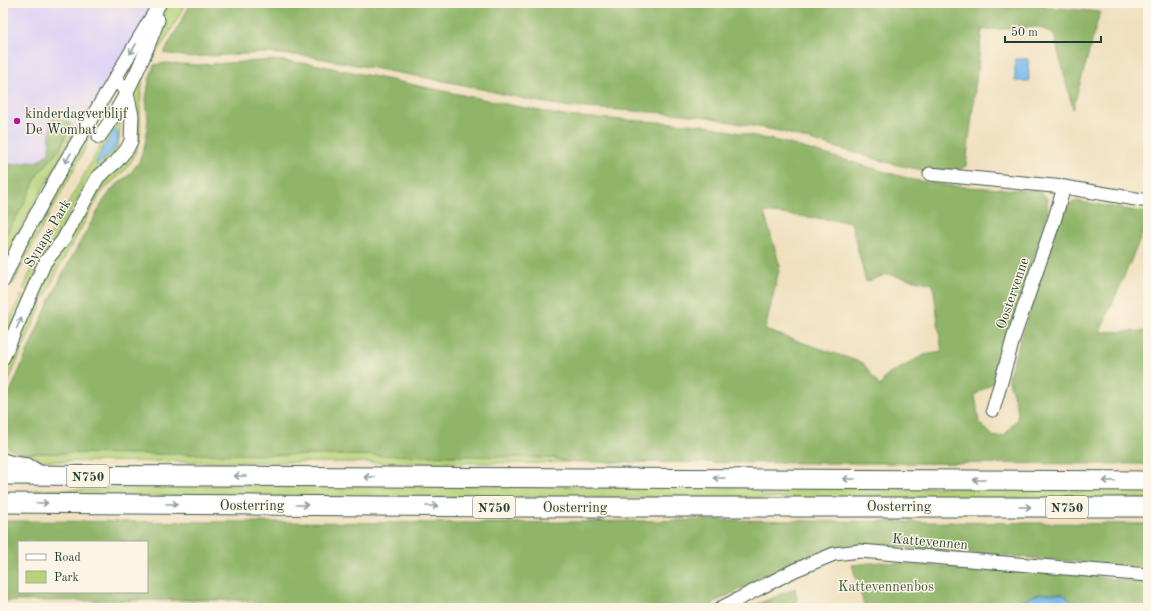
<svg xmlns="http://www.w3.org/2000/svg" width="1151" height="611" font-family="'Old Standard TT',serif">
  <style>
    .built { fill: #dfd4f5 }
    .green { fill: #b6d379; stroke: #6a8856 }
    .forest { fill: #90b569; stroke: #58794e; fill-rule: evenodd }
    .water { fill: #7bbcf0; stroke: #4d7c92 }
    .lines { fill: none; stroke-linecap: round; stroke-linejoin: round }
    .minor-casing { stroke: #3e5549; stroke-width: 15 }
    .highway-casing { stroke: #3e5549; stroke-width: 21 }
    .minor { stroke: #fff; stroke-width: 13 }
    .highway { stroke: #fff; stroke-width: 19 }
    .oneway { stroke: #8f9e9a }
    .poi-dot { fill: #b5179e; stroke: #fcf5e5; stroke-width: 1.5 }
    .labels { text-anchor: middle; stroke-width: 3; stroke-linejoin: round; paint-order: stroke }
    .shield { fill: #fcf5e5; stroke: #617469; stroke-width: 1 }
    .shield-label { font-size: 13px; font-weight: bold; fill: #1f3d34 }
    .poi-label { font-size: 14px; fill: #1f3d34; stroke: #fcf5e5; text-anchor: start }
    .street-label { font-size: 14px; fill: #1f3d34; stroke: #fcf5e5 }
    .park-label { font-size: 14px; fill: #3d5b42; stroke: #fcf5e5 }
  </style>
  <rect width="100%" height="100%" fill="#fcf5e5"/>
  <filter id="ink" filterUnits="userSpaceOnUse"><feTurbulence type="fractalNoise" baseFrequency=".025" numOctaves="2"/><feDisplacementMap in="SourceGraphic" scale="8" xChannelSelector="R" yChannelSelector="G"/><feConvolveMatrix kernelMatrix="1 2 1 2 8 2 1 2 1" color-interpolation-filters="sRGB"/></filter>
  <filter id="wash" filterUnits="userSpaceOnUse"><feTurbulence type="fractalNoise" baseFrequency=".012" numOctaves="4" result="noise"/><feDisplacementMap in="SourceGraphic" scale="16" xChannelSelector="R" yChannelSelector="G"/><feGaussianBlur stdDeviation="0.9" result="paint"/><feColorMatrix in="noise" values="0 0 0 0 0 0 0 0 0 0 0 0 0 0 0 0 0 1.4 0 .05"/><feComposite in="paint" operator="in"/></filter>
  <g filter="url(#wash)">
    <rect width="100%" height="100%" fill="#f0e0bf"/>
    <polygon class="built" points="3,3 153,3 134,38 74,133 12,244 3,264"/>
    <g class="green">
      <path d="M169,3H185C175,25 161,47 147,66H142Z"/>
      <polygon points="140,72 143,75 140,104 140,135 137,149 132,160 124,171 102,191 58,269 46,296 43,297 35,293 48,265 102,182 126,160 132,97"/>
      <polygon points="116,118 119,123 120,129 118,146 113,156 93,173 83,188 40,266 28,291 23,289 33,266"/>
      <polygon points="70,123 73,126 74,133 12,244 3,264 3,239 23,206 38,174 61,148"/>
      <polygon points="87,134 89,135 86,147 25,259 13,284 7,282 14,266"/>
      <polygon points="21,295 26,297 3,350 3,334"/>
      <polygon points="32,300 42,304 3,394 3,367"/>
      <polygon points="3,443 18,453 465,456 554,458 568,462 535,463 20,461 7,456 3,453"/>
      <polygon points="128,485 1148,488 1148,499 36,496 35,490 99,490"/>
    </g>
    <g class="forest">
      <polygon points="191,3 1035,3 1050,7 1100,12 1073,109 1054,35 1040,27 982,30 966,166 953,173 922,170 897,165 779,131 731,122 707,117 682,114 571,107 534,101 459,84 308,56 265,53 189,57 164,53"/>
      <path d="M274,60L313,64L564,116L704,125L786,143L914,180L951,186L1039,191L1047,198L1048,213L994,382L975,395L979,422L994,437L1004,436L1017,419L1018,410L1008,378L1063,208L1076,201L1148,213V221L1100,332L1148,331V464L568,462L554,458L465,456L18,453L3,443V408L48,304L65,269L104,200L113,188L129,175L139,162L145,145L148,119L146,99L149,81L154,65L165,63L197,65ZM764,212L851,222L866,282L887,274L933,284L942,352L924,355L886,376L880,387L863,363L765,330L780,266Z"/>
      <polygon points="58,117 70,123 61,148 38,174 23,206 3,239 3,174 7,165 39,161 49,152 51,120"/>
      <path d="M708,520L1148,524V568L890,546L867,545H844L802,559L717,601L708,608H269L254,602L237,600L3,601V521L499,523ZM19,542H147V592H19Z"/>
      <polygon points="880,562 1082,575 1148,583 1148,608 1079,608 1063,594 1039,594 1016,603 1012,608 865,608 852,565"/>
      <polygon points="795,588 798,608 749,608"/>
    </g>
    <g class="water">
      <polygon points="1015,59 1028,59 1029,81 1015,81"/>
      <path d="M116,130C124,145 106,158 96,165L95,163L97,159L113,131Z"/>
      <polygon points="1039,594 1063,594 1079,608 1012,608 1016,603"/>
    </g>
  </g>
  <g filter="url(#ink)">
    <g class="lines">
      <defs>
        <g id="minor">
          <path d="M99,137C125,102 143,61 158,20"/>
          <polyline points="930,174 1064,187 1148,201"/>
          <polyline points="3,281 20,243 64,164 160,3"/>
          <polyline points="3,358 45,262 63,240 98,177 116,162 127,149 131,141 132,116 127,93 115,78"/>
          <polyline points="993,410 1014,336 1055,218 1064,187"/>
          <polyline points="3,460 13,463 28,465 43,474"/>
          <polyline points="721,608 795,570 834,554 860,551 1148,575"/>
        </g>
        <g id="highway">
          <polyline points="3,475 1148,481"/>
          <polyline points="3,503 506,507 1148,507"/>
        </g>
      </defs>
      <use href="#minor" class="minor-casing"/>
      <use href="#highway" class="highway-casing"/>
      <use href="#minor" class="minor"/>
      <use href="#highway" class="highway"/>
    </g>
    <defs><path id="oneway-shaft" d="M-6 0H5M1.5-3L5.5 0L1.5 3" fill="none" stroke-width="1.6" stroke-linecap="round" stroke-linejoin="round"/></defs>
    <g class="oneway">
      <use href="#oneway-shaft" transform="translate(133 49) rotate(121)"/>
      <use href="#oneway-shaft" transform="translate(68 158) rotate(121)"/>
      <use href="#oneway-shaft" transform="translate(19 323) rotate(-66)"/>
      <use href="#oneway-shaft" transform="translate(240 476) rotate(-180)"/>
      <use href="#oneway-shaft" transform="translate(370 477) rotate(-180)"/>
      <use href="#oneway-shaft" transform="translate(719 478) rotate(-180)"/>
      <use href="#oneway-shaft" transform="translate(849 479) rotate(-180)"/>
      <use href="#oneway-shaft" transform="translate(979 480) rotate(-180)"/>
      <use href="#oneway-shaft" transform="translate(1109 481) rotate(-180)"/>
      <use href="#oneway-shaft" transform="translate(42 503)"/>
      <use href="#oneway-shaft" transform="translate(172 504)"/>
      <use href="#oneway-shaft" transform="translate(302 505)"/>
      <use href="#oneway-shaft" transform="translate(432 506)"/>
      <use href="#oneway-shaft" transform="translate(1025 507)"/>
    </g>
  </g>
  <circle class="poi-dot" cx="17" cy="121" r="4"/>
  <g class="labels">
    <g class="shield">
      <rect x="67" y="465" width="42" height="22" rx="3"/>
      <rect x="473" y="496" width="42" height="22" rx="3"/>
      <rect x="1046" y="496" width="42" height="22" rx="3"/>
    </g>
    <g class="shield-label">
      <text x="88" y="481">N750</text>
      <text x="494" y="512">N750</text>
      <text x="1067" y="512">N750</text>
    </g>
    <g class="poi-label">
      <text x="25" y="118">kinderdagverblijf<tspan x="25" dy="16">De Wombat</tspan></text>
    </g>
    <g class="street-label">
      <text transform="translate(47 233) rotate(-59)" y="5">Synaps Park</text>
      <text transform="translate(1012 293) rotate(-71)" y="5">Oostervenne</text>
      <text x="252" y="510">Oosterring</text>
      <text x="899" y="511">Oosterring</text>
      <text x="575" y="512">Oosterring</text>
      <text transform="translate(930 541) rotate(5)" y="5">Kattevennen</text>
    </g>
    <g class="park-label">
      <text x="886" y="591">Kattevennenbos</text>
    </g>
  </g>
  <rect width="1151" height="611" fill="none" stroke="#fcf5e5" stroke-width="16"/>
  <rect x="18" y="541" width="130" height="52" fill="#fcf5e5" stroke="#a4ab9e"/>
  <rect x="26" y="554" width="20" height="6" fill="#ffffff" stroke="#a4ab9e"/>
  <text x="54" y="561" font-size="12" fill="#1f3d34">Road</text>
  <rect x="26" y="571" width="20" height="12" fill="#b6d379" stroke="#a4ab9e"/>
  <text x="54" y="581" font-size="12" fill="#1f3d34">Park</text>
  <path d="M1005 36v6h96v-6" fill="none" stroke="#1f3d34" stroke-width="2"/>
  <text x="1011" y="36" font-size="12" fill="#1f3d34" stroke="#fcf5e5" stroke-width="3" paint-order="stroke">50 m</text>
</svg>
